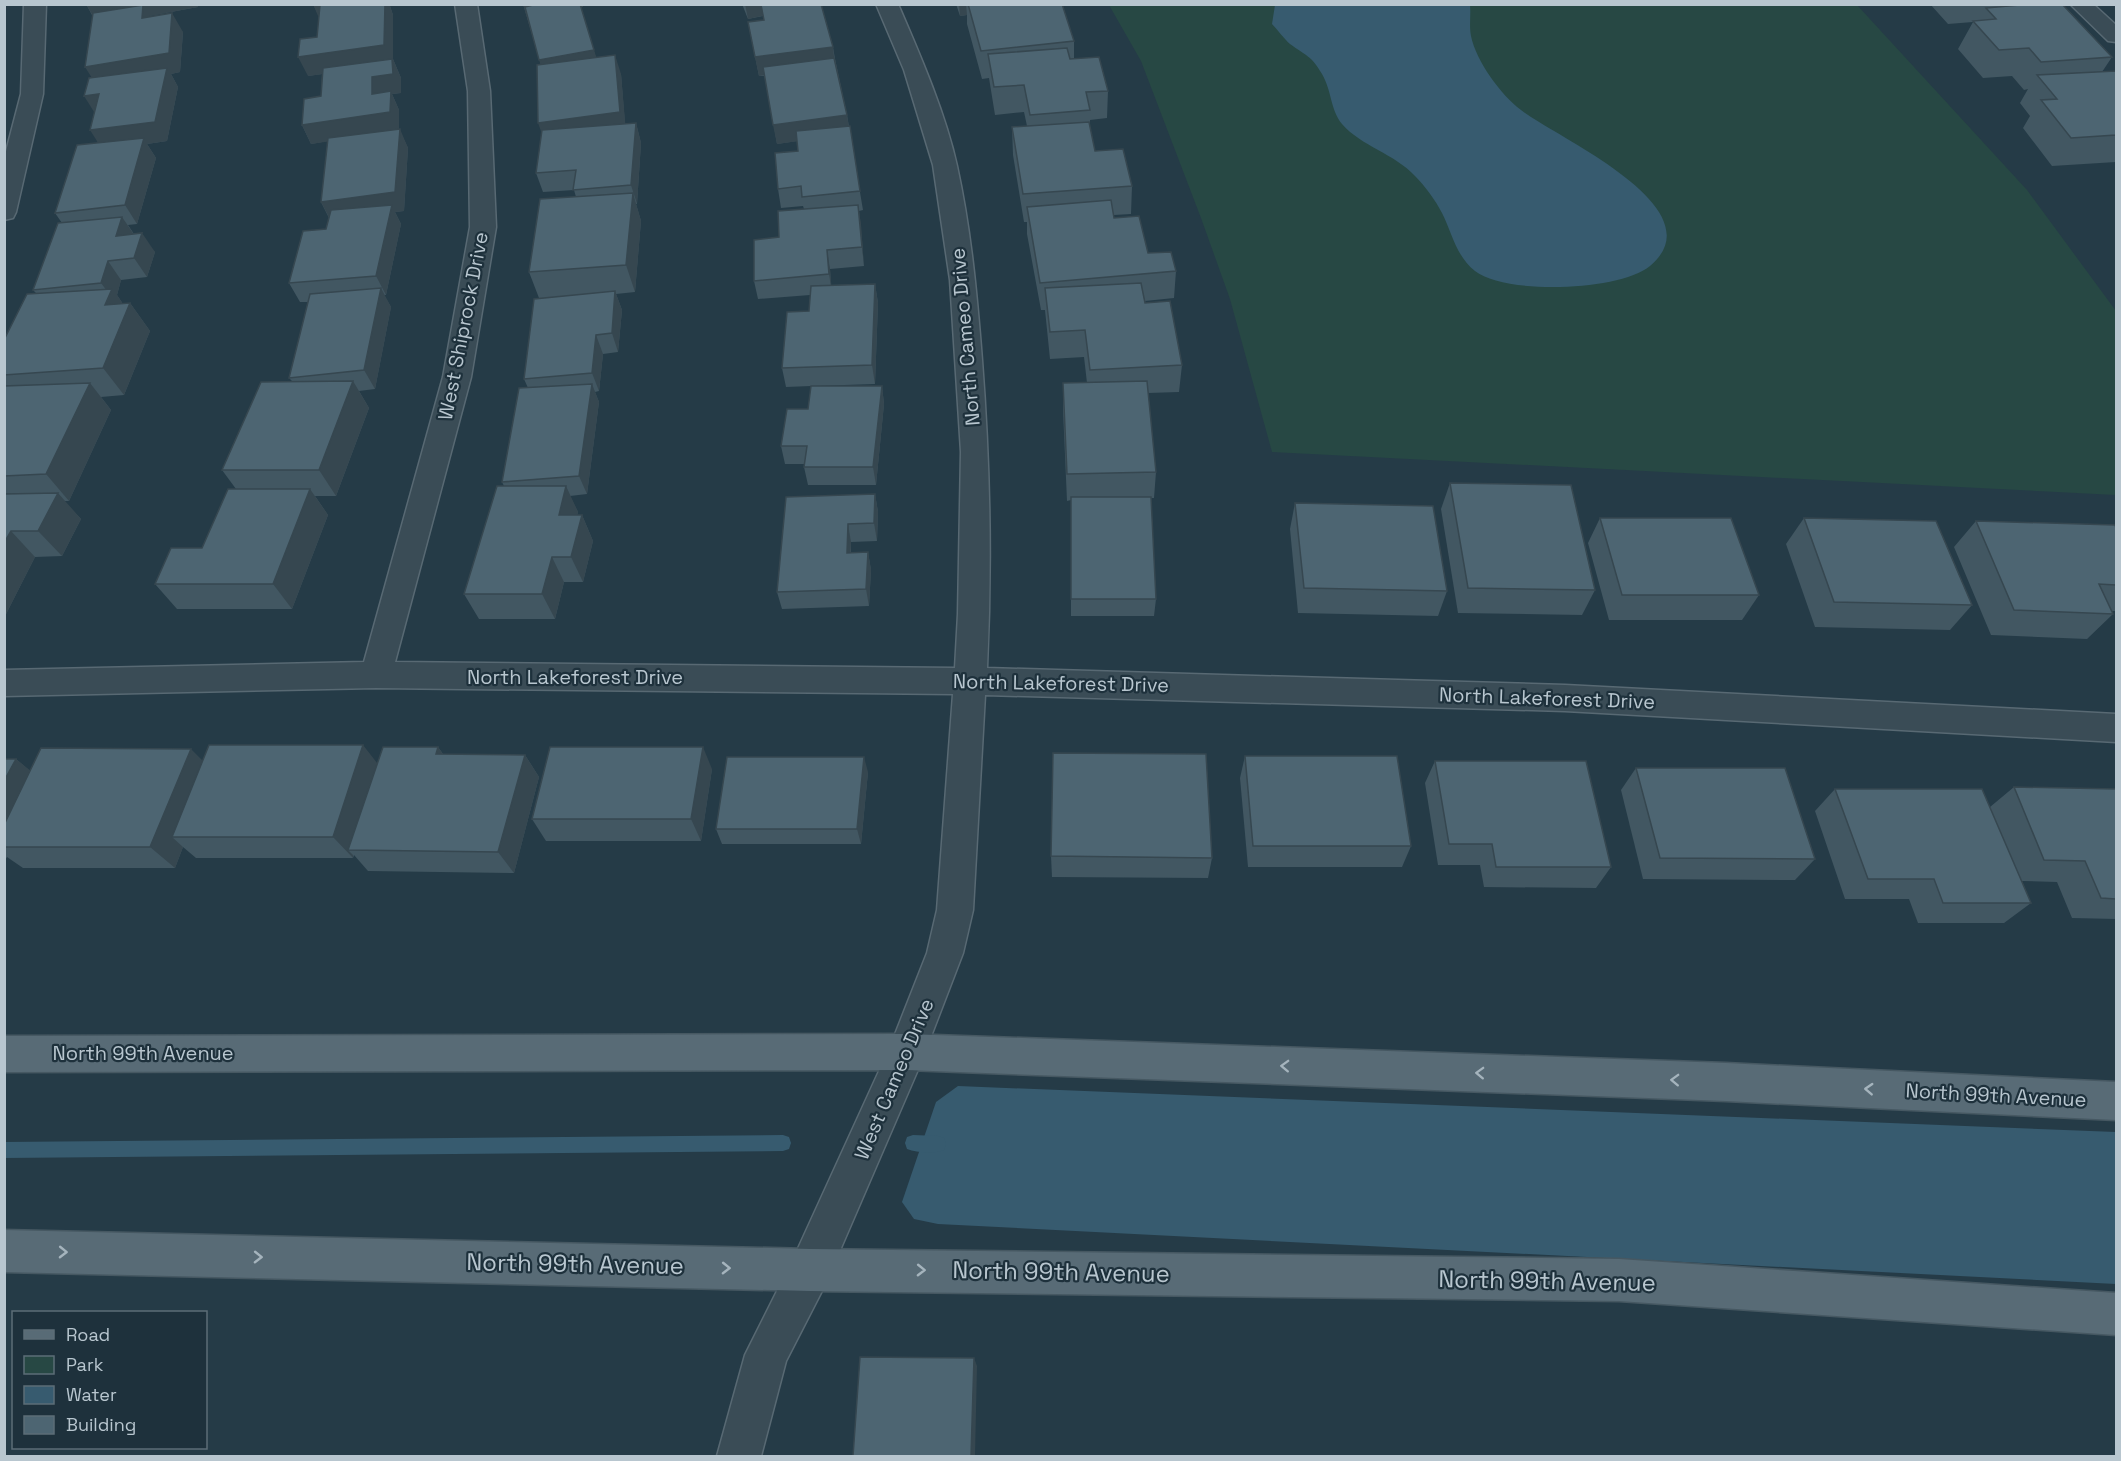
<svg xmlns="http://www.w3.org/2000/svg" width="2121" height="1461" font-family="'Space Grotesk',sans-serif">
  <style>
    .green { fill: #274844 }
    .water { fill: #375b6f }
    .lines { fill: none; stroke-linecap: round; stroke-linejoin: round }
    .stream { fill: #375b6f; fill-rule: evenodd }
    .minor-casing { stroke: #586973; stroke-width: 3 }
    .major-casing { stroke: #465862; stroke-width: 3 }
    .minor { fill: #3a4c56; fill-rule: evenodd }
    .major { fill: #586b76; fill-rule: evenodd }
    .wall { fill: #425762 }
    .shaded-wall { fill: #364750 }
    .building { fill: #4d6572; stroke: #364750; stroke-width: 1.5 }
    .oneway { stroke: #a5b4bd }
    .labels { text-anchor: middle; stroke-width: 4.5; stroke-linejoin: round; paint-order: stroke }
    .street-label { font-size: 20px; fill: #b8c6cf; stroke: #1e313c }
    .near-street-label { font-size: 24px; fill: #b8c6cf; stroke: #1e313c }
  </style>
  <rect width="100%" height="100%" fill="#253b47"/>
  <polygon class="green" points="1109,5 1857,5 2027,190 2116,311 2116,495 1272,452 1230,299 1201,218 1141,61"/>
  <g class="water">
    <path d="M1275,5H1470C1471,15 1469,26 1471,36C1476,61 1501,95 1521,110C1555,137 1719,208 1650,266C1620,291 1505,295 1475,271C1456,256 1452,233 1442,213C1436,201 1425,186 1415,176C1395,154 1361,146 1342,124C1330,109 1332,91 1322,74C1311,55 1306,56 1290,44C1284,39 1278,30 1272,24Z"/>
    <polygon points="958,1086 2116,1132 2116,1284 938,1224 914,1219 902,1202 936,1102"/>
  </g>
  <g class="lines">
    <g class="stream">
      <polygon points="783,1135 789,1137 791,1143 789,1149 783,1151 4,1158 4,1142"/>
      <path d="M913,1135L938,1136L944,1138L946,1144L944,1150C934,1154 917,1153 907,1149L905,1143L907,1137Z"/>
    </g>
    <defs>
      <g id="minor">
        <polygon points="24,4 46,4 43,94 16,212 13,218 4,220 4,159 21,94"/>
        <path d="M455,4H477L490,91L496,227L471,377L395,662L955,668L958,614L961,452L950,280L933,165L904,70L876,4H898C920,55 945,112 957,166C971,230 977,295 982,360C990,463 992,565 987,668L1565,685L2116,714V742L1565,711L985,695L973,910L963,953L920,1065L825,1285L786,1361L761,1456H717L745,1355L795,1255L890,1047L927,953L937,910L953,694L376,688L4,696V670L364,662L443,377L470,227L468,91Z"/>
        <polygon points="2070,4 2093,4 2116,25 2116,42 2108,41"/>
      </g>
      <g id="major">
        <polygon points="907,1034 1726,1063 2116,1082 2116,1120 1726,1101 907,1070 4,1072 4,1036"/>
        <polygon points="4,1230 810,1249 1619,1259 2116,1293 2116,1335 1619,1301 810,1291 4,1272"/>
      </g>
    </defs>
    <use href="#minor" class="minor-casing"/>
    <use href="#major" class="major-casing"/>
    <use href="#minor" class="minor"/>
    <use href="#major" class="major"/>
  </g>
  <g class="wall">
    <polygon points="86,4 198,4 198,7 149,16 183,32 180,72 171,74 178,87 167,141 147,144 156,158 137,224 128,225 134,234 155,252 147,277 121,280 117,295 123,304 130,303 150,331 124,395 101,397 111,410 69,501 64,501 81,519 62,556 35,557 4,618 4,340 36,293 33,290 62,223 55,213 98,143 94,113 92,77 92,15"/>
    <polygon points="313,4 390,4 390,6 393,15 393,59 401,78 401,93 392,94 399,110 399,129 408,148 404,211 395,212 401,224 386,295 384,295 391,307 375,389 359,391 369,408 336,496 315,496 328,515 292,609 177,609 155,584 202,548 236,489 222,470 292,381 289,378 308,302 300,302 289,283 326,229 329,218 321,202 328,141 311,144 302,125 321,96 322,74 308,76 317,37 319,16"/>
    <polygon points="523,4 582,4 583,7 581,7 596,58 621,74 625,124 636,123 641,143 637,204 636,204 641,221 635,292 616,294 622,310 618,352 603,354 599,391 595,392 599,402 587,494 570,496 578,512 577,515 582,515 593,541 583,582 564,582 555,619 479,619 464,594 504,486 502,482 528,388 524,379 539,298 529,272 576,197 574,190 543,192 536,173 542,133 541,65"/>
    <polygon points="742,4 821,4 833,47 835,59 847,115 863,210 859,211 864,266 830,269 831,285 875,284 878,303 875,384 815,386 882,386 884,404 876,485 808,485 804,467 805,464 785,464 781,446 808,409 811,386 786,387 782,368 809,311 810,295 758,299 754,281 779,237 804,209 803,206 781,208 778,189 798,151 797,141 777,144 765,76 759,76 748,22 763,20 763,16 748,19"/>
    <polygon points="956,4 1062,4 1074,41 1074,59 1108,91 1107,118 1090,120 1090,127 1095,151 1132,186 1131,214 1114,215 1114,218 1148,253 1176,271 1174,298 1145,301 1182,365 1179,392 1148,393 1156,472 1154,498 1151,498 1156,599 1154,616 1071,616 1071,500 1067,501 1063,410 1063,383 1087,383 1084,357 1050,359 1045,310 1041,310 1027,234 1027,222 1024,222 1013,155 1012,127 1027,126 1024,112 995,115 989,78 982,79 967,24 967,15 960,16"/>
    <polygon points="1930,4 2005,4 2004,6 2112,57 2102,72 2116,71 2116,162 2052,166 2023,128 2030,116 2020,103 2028,89 2024,90 2012,76 1983,78 1958,49 1973,22 1948,24"/>
    <polygon points="1450,483 1595,590 1582,615 1458,613 1441,509"/>
    <polygon points="875,494 878,512 877,541 851,542 851,553 868,552 871,570 869,606 782,609 777,592"/>
    <polygon points="1295,503 1447,591 1438,616 1298,613 1290,529"/>
    <polygon points="1600,518 1759,595 1742,620 1609,620 1588,543"/>
    <polygon points="1804,518 1972,605 1950,630 1815,627 1786,544"/>
    <polygon points="1976,521 2116,528 2116,611 2112,611 2113,614 2087,639 1991,635 1954,547"/>
    <polygon points="438,747 443,754 525,755 539,777 514,873 368,871 354,855 353,858 196,858 183,847 175,868 23,868 7,857 4,862 4,759 16,759 30,771 203,761 378,763"/>
    <polygon points="1245,756 1411,846 1402,867 1248,867 1240,778"/>
    <polygon points="1435,761 1611,867 1596,888 1484,887 1480,865 1438,865 1425,783"/>
    <polygon points="1636,768 1815,859 1795,880 1643,879 1621,790"/>
    <polygon points="712,769 701,841 546,841 532,819"/>
    <polygon points="868,772 861,844 722,844 716,829"/>
    <polygon points="2014,787 2116,789 2116,919 2072,918 2057,882 2022,881 2031,903 2004,923 1918,923 1909,899 1845,899 1815,811 1835,789 1990,807"/>
    <polygon points="1051,856 1212,858 1208,878 1052,877"/>
  </g>
  <g class="shaded-wall">
    <polygon points="86,4 198,4 198,7 149,16 154,24 98,25"/>
    <polygon points="313,4 390,4 390,6 393,15 393,59 401,78 401,93 392,94 399,110 399,131 311,144 302,125 372,94 372,77 392,65 308,76 298,57 385,7 318,16"/>
    <polygon points="523,4 582,4 583,7 527,17"/>
    <polygon points="745,4 815,4 748,19"/>
    <polygon points="959,4 966,4 967,15 960,16"/>
    <polygon points="172,13 183,32 180,72 171,74 178,87 167,141 147,144 156,158 137,224 125,205 102,149 90,130 155,122 97,86 85,67"/>
    <polygon points="833,47 835,66 759,76 755,57"/>
    <polygon points="594,50 600,69 546,79 539,60"/>
    <polygon points="615,55 621,74 626,132 545,142 538,123"/>
    <polygon points="99,94 96,115 84,96"/>
    <polygon points="847,115 850,134 777,144 773,125"/>
    <polygon points="636,123 641,143 637,204 631,185"/>
    <polygon points="400,129 408,148 404,211 395,212 401,224 386,295 376,276 331,221 321,202"/>
    <polygon points="633,193 641,221 635,292 626,265"/>
    <polygon points="858,205 861,224 864,266 862,247"/>
    <polygon points="122,217 135,236 116,236"/>
    <polygon points="142,233 155,252 147,277 134,258"/>
    <polygon points="827,250 830,269 832,293 829,274"/>
    <polygon points="108,261 121,280 117,295 127,310 130,303 150,331 124,395 103,368 105,305 110,295 101,283"/>
    <polygon points="875,284 878,303 875,384 872,365"/>
    <polygon points="381,288 391,307 375,389 364,370"/>
    <polygon points="615,291 622,310 618,352 612,333"/>
    <polygon points="596,335 603,354 599,391 592,373"/>
    <polygon points="353,381 369,408 336,496 319,470"/>
    <polygon points="90,383 111,410 69,501 46,474"/>
    <polygon points="592,384 599,402 587,494 579,476"/>
    <polygon points="882,386 884,404 876,485 873,467"/>
    <polygon points="566,486 578,512 570,541 559,515"/>
    <polygon points="310,489 328,515 292,609 273,584"/>
    <polygon points="58,493 81,519 62,556 38,531"/>
    <polygon points="875,494 878,512 877,541 874,523"/>
    <polygon points="582,515 593,541 583,582 571,557"/>
    <polygon points="848,524 851,542 850,570 847,553"/>
    <polygon points="11,531 35,557 4,618 4,543"/>
    <polygon points="868,552 871,570 869,606 866,589"/>
    <polygon points="552,557 564,582 555,619 542,594"/>
    <polygon points="363,745 381,768 348,850 353,855 353,858 333,837"/>
    <polygon points="438,747 454,770 436,754"/>
    <polygon points="703,747 712,769 701,841 691,819"/>
    <polygon points="191,749 214,772 172,837 183,847 175,868 150,847"/>
    <polygon points="525,755 539,777 514,873 498,852"/>
    <polygon points="864,757 868,772 861,844 857,829"/>
    <polygon points="16,759 43,781 4,847 4,781"/>
    <polygon points="974,1358 977,1366 975,1456 971,1456"/>
  </g>
  <g class="building">
    <polygon points="385,4 384,45 298,57 300,39 317,37 320,5"/>
    <polygon points="537,4 580,4 594,50 539,60 525,7"/>
    <polygon points="764,4 821,4 833,47 755,57 748,22 764,20 761,5"/>
    <polygon points="968,4 1062,4 1074,41 981,51"/>
    <polygon points="2031,4 2062,4 2112,57 2041,62 2029,48 1999,50 1973,21 1996,19 1986,8"/>
    <polygon points="143,5 142,18 172,13 169,53 85,67 93,13"/>
    <polygon points="1067,48 1070,59 1099,57 1108,91 1086,92 1090,110 1030,115 1024,85 994,87 988,54"/>
    <polygon points="615,55 620,112 538,123 537,65"/>
    <polygon points="834,58 847,115 773,125 763,67"/>
    <polygon points="392,59 393,74 372,77 372,94 391,91 390,112 302,125 304,99 321,96 323,68"/>
    <polygon points="167,68 155,122 90,130 99,94 84,96 89,78"/>
    <polygon points="2116,71 2116,135 2071,138 2041,100 2057,99 2037,75"/>
    <polygon points="1089,122 1095,151 1123,149 1132,186 1023,194 1012,127"/>
    <polygon points="636,123 631,185 573,190 576,170 536,173 542,130"/>
    <polygon points="850,126 860,191 802,197 801,186 778,189 775,153 798,151 796,131"/>
    <polygon points="400,129 395,192 321,202 328,138"/>
    <polygon points="144,138 125,205 55,213 77,145"/>
    <polygon points="633,193 626,265 529,272 540,199"/>
    <polygon points="1111,200 1114,218 1139,216 1148,253 1171,252 1176,271 1040,283 1027,207"/>
    <polygon points="392,205 376,276 289,283 303,231 326,229 331,210"/>
    <polygon points="858,205 862,247 827,250 829,274 754,281 754,240 779,237 778,211"/>
    <polygon points="122,217 116,236 142,233 134,258 108,261 101,283 33,290 58,223"/>
    <polygon points="1141,283 1145,303 1170,301 1182,365 1090,370 1085,330 1050,332 1045,288"/>
    <polygon points="875,284 872,365 782,368 787,312 809,311 811,286"/>
    <polygon points="381,288 364,370 289,378 310,294"/>
    <polygon points="112,289 105,305 130,303 103,368 4,375 4,340 27,294"/>
    <polygon points="615,291 612,333 596,335 592,373 524,379 534,299"/>
    <polygon points="353,381 319,470 222,470 261,382"/>
    <polygon points="1147,381 1156,472 1067,474 1063,383"/>
    <polygon points="90,383 46,474 4,476 4,386"/>
    <polygon points="592,384 579,476 502,482 519,388"/>
    <polygon points="811,386 882,386 873,467 804,467 807,446 781,446 787,409 808,409"/>
    <polygon points="1450,483 1571,485 1595,590 1468,588"/>
    <polygon points="497,486 566,486 559,515 582,515 571,557 552,557 542,594 464,594"/>
    <polygon points="228,489 310,489 273,584 155,584 171,548 202,548"/>
    <polygon points="58,493 38,531 11,531 4,543 4,494"/>
    <polygon points="875,494 874,523 848,524 847,553 868,552 866,589 777,592 786,497"/>
    <polygon points="1071,497 1151,497 1156,599 1071,599"/>
    <polygon points="1295,503 1433,506 1447,591 1304,588"/>
    <polygon points="1600,518 1731,518 1759,595 1622,595"/>
    <polygon points="1804,518 1936,521 1972,605 1834,602"/>
    <polygon points="1976,521 2115,525 2116,528 2116,585 2099,584 2113,614 2014,610"/>
    <polygon points="209,745 363,745 333,837 172,837"/>
    <polygon points="383,747 438,747 436,754 525,755 498,852 348,850"/>
    <polygon points="550,747 703,747 691,819 532,819"/>
    <polygon points="41,748 191,749 150,847 4,847 4,825"/>
    <polygon points="1053,753 1206,754 1212,858 1051,856"/>
    <polygon points="1245,756 1397,756 1411,846 1253,846"/>
    <polygon points="727,757 864,757 857,829 716,829"/>
    <polygon points="4,759 16,759 4,781"/>
    <polygon points="1435,761 1586,761 1611,867 1496,867 1492,844 1449,844"/>
    <polygon points="1636,768 1785,768 1815,859 1660,858"/>
    <polygon points="2014,787 2116,789 2116,899 2101,898 2085,861 2044,860"/>
    <polygon points="1835,789 1982,789 2031,903 1943,903 1934,879 1868,879"/>
    <polygon points="860,1357 974,1358 971,1456 853,1456"/>
  </g>
  <defs><path id="oneway-chevron" d="M-2-3.5L2.5 0L-2 3.5" fill="none" stroke-width="1.6" stroke-linecap="round" stroke-linejoin="round" transform="scale(1.5)"/></defs>
  <g class="oneway">
    <use href="#oneway-chevron" transform="translate(1285 1066) rotate(-178)"/>
    <use href="#oneway-chevron" transform="translate(1480 1073) rotate(-178)"/>
    <use href="#oneway-chevron" transform="translate(1675 1080) rotate(-178)"/>
    <use href="#oneway-chevron" transform="translate(1869 1089) rotate(-177)"/>
    <use href="#oneway-chevron" transform="translate(63 1252) rotate(1)"/>
    <use href="#oneway-chevron" transform="translate(258 1257) rotate(1)"/>
    <use href="#oneway-chevron" transform="translate(726 1268) rotate(1)"/>
    <use href="#oneway-chevron" transform="translate(921 1270) rotate(1)"/>
  </g>
  <g class="labels">
    <g class="street-label">
      <text transform="translate(463 326) rotate(-79)" y="7">West Shiprock Drive</text>
      <text transform="translate(965 337) rotate(-95)" y="7">North Cameo Drive</text>
      <text x="575" y="684">North Lakeforest Drive</text>
      <text transform="translate(1061 683) rotate(1)" y="7">North Lakeforest Drive</text>
      <text transform="translate(1547 698) rotate(2)" y="7">North Lakeforest Drive</text>
      <text x="143" y="1060">North 99th Avenue</text>
      <text transform="translate(894 1079) rotate(-67)" y="7">West Cameo Drive</text>
      <text transform="translate(1996 1095) rotate(3)" y="7">North 99th Avenue</text>
    </g>
    <g class="near-street-label">
      <text transform="translate(575 1264) rotate(1)" y="8">North 99th Avenue</text>
      <text transform="translate(1061 1272) rotate(1)" y="8">North 99th Avenue</text>
      <text transform="translate(1547 1281) rotate(1)" y="8">North 99th Avenue</text>
    </g>
  </g>
  <rect width="2121" height="1461" fill="none" stroke="#b8c6cf" stroke-width="12"/>
  <rect x="12" y="1311" width="195" height="138" fill="#1e313c" stroke="#5c6d77" stroke-width="1.5"/>
  <rect x="24" y="1330" width="30" height="9" fill="#586b76" stroke="#5c6d77" stroke-width="1.5"/>
  <text x="66" y="1341" font-size="18" fill="#b8c6cf">Road</text>
  <rect x="24" y="1356" width="30" height="18" fill="#274844" stroke="#5c6d77" stroke-width="1.5"/>
  <text x="66" y="1371" font-size="18" fill="#b8c6cf">Park</text>
  <rect x="24" y="1386" width="30" height="18" fill="#375b6f" stroke="#5c6d77" stroke-width="1.5"/>
  <text x="66" y="1401" font-size="18" fill="#b8c6cf">Water</text>
  <rect x="24" y="1416" width="30" height="18" fill="#4d6572" stroke="#5c6d77" stroke-width="1.5"/>
  <text x="66" y="1431" font-size="18" fill="#b8c6cf">Building</text>
</svg>
